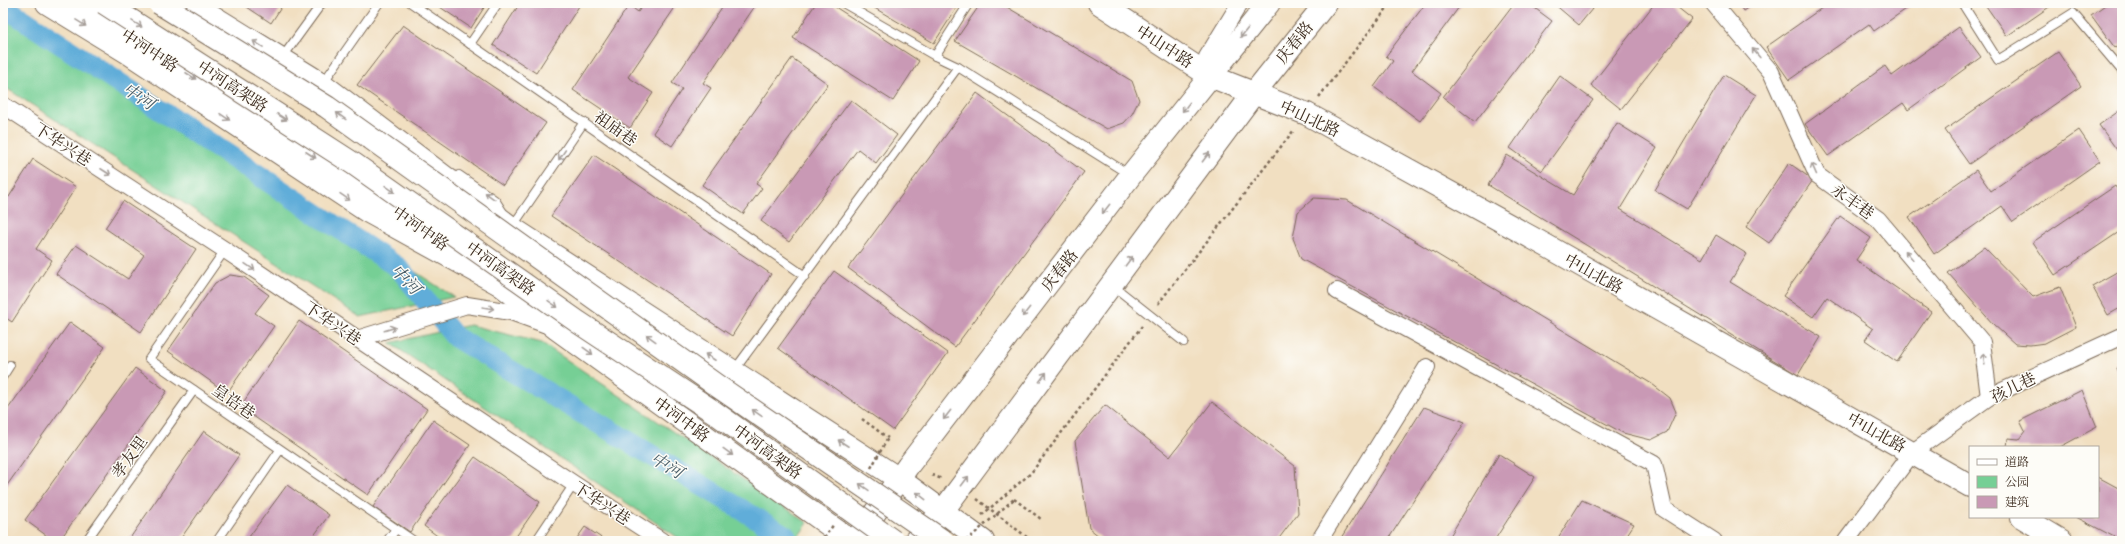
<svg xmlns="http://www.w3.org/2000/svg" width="2125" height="544" font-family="'Sorts Mill Goudy','Noto Serif SC',serif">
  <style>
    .green { fill: #76cf95; stroke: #587c5a }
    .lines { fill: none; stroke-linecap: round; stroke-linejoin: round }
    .canal { stroke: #60add9; stroke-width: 21 }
    .building { fill: #c999b5 }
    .lane-casing { stroke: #7b6957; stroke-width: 10 }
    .street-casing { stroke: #7b6957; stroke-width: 18 }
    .secondary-casing { stroke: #7b6957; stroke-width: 24 }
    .primary-casing { stroke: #7b6957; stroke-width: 24 }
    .highway-casing { stroke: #7b6957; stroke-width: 24 }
    .path { stroke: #7b6957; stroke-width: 2.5; stroke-dasharray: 3 3; stroke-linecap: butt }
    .lane { stroke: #fff; stroke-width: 8 }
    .street { stroke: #fff; stroke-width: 16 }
    .secondary { stroke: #fff; stroke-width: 22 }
    .primary { stroke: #fff; stroke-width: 22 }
    .highway { stroke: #fff; stroke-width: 22 }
    .highway-bridge-casing { stroke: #7b6957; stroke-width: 24; stroke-linecap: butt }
    .path-bridge { stroke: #7b6957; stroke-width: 2.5; stroke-dasharray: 3 3; stroke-linecap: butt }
    .highway-bridge { stroke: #fff; stroke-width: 22 }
    .oneway { stroke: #a79f9a }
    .labels { text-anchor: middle; stroke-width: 3; stroke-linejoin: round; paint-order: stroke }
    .street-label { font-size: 16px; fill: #3b2a1e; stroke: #fdfcf7 }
    .water-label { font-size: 17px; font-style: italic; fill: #4a5e69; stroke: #fdfcf7 }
  </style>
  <rect width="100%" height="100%" fill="#fdfcf7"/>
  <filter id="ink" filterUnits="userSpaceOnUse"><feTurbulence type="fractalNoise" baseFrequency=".025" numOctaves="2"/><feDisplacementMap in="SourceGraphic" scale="8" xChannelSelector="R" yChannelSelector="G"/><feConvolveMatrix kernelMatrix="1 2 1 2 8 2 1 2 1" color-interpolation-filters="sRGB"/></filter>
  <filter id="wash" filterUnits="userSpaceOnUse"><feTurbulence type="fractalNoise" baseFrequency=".012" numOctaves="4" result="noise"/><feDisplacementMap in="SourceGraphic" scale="16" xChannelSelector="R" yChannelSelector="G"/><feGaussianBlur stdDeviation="0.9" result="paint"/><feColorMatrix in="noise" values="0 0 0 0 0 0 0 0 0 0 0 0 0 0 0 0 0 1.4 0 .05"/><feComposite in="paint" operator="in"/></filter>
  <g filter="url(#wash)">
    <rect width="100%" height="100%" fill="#f1dfc1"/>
    <g class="green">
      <polygon points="3,4 454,297 360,317 3,86"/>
      <polygon points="470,325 542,343 808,523 795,541 683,541 390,343"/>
    </g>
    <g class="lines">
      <polyline class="canal" points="3,6 399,268 455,337 786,536"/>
    </g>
    <g id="blocks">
      <g class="building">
        <polygon points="241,3 284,3 271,23"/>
        <polygon points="434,3 487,3 471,28"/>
        <polygon points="520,3 581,3 536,73 493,45"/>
        <polygon points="644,3 678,3 628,77 653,93 630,128 573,90 629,5 638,12"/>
        <polygon points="722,3 757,3 703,83 711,88 672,146 653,133 682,89 672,83 724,4"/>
        <polygon points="816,3 829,3 919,61 893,101 793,38"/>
        <polygon points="866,3 944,3 956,9 934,43"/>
        <polygon points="981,3 1000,3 1132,81 1139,100 1132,114 1124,123 1107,129 955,41"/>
        <polygon points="1426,3 1462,3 1412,71 1441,93 1420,121 1374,87 1393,61 1386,56"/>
        <polygon points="1515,3 1528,3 1552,21 1475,122 1443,97"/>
        <polygon points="1553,3 1597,3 1579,25"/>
        <polygon points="1655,3 1672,3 1692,19 1621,109 1591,85"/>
        <polygon points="1738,3 1755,3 1743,11"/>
        <polygon points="1829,3 1848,5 1850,3 1915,3 1874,31 1869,24 1789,80 1766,47"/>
        <polygon points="1984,3 2055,3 2007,36"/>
        <polygon points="2108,3 2122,3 2122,43 2115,48 2091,15"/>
        <polygon points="403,25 546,123 503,185 357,85"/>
        <polygon points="1959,27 1981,57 1908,110 1903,103 1828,156 1805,124 1885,66 1892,76"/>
        <polygon points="2058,52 2081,86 1969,164 1945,130"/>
        <polygon points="792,58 828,84 756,184 762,188 743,214 702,185"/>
        <polygon points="1724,75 1756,95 1687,209 1655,190"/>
        <polygon points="1560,76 1593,100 1542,171 1510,148"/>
        <polygon points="977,93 1084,172 955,347 848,268"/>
        <polygon points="851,100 897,135 876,163 858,149 789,242 761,221"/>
        <polygon points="2122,109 2122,157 2099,125"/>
        <polygon points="1617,123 1657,148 1620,209 1702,259 1716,235 1747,254 1730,282 1821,337 1798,375 1488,185 1507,155 1573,195"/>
        <polygon points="2079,130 2100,161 2013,222 2002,206 1934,254 1909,217 1976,170 1991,191"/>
        <polygon points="594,155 771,274 732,336 551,216"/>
        <polygon points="33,159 76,187 36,249 52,260 12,322 3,316 3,193 9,197"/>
        <polygon points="1789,163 1813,180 1769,243 1746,227"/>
        <polygon points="2115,186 2122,197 2122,230 2055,275 2033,242"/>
        <polygon points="1314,198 1347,200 1652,384 1670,398 1676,412 1667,432 1651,440 1623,433 1301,259 1293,238 1298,212"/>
        <polygon points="123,201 196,249 141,332 56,274 76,245 128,279 144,255 105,228"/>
        <polygon points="1840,216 1871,238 1856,260 1931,312 1897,362 1865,340 1873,329 1827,297 1813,317 1783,296"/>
        <polygon points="1984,247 2033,297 2060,287 2076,327 2045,343 2030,345 2015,344 1993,324 1948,273"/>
        <polygon points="2122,269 2122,307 2108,315 2092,286"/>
        <polygon points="834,271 948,353 893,430 778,348"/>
        <polygon points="230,275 244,277 269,295 255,313 274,326 227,393 168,351 215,283"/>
        <polygon points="299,321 427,409 368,495 240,407"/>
        <polygon points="70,322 105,347 3,491 3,416"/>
        <polygon points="2122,365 2122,381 2116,368"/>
        <polygon points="135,368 167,391 59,541 54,541 25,520"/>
        <polygon points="2082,390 2097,427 2060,447 2007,447 2008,438 2019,439 2025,431 2020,421"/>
        <polygon points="1212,402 1295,466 1298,513 1277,541 1105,541 1089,528 1075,441 1105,405 1170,457"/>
        <polygon points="1424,407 1465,422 1387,541 1339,541"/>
        <polygon points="433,420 470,445 410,532 373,507"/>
        <polygon points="204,431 239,455 179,541 128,541"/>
        <polygon points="1499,454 1535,477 1494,541 1447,541"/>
        <polygon points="475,457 540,502 513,541 444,541 424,526"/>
        <polygon points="2098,477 2122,490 2122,541 2076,517 2098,517"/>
        <polygon points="287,485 329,515 310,541 246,541"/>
        <polygon points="1582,500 1634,524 1623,541 1556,541"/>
        <polygon points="585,527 606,541 575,541"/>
        <polygon points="1670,536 1677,541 1667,541"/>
      </g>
    </g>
  </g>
  <g filter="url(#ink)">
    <use href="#blocks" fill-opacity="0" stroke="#7b6957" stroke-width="1"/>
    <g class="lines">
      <defs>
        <g id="lane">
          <polyline points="411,3 805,276"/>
          <polyline points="843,3 935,56 958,67"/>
          <polyline points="1962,3 1998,60 2073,13 2122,71"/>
          <polyline points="470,44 498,3"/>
          <polyline points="935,56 969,3"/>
          <polyline points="282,58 322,3"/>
          <polyline points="323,83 379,3"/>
          <polyline points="459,175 495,200 502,211"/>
          <polyline points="512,227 584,122"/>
          <polyline points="225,250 149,359 414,541"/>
          <polyline points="1112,285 1184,342"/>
          <polyline points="733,372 958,67 1130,175"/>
          <polyline points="3,376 10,365"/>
          <polyline points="86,541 194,390"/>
          <polyline points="217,541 280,450"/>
          <polyline points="387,541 396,529"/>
          <polyline points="536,541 574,484"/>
        </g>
        <g id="street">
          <polyline points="1713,3 1771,72 1817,175 1878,219 1982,342 1989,397"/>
          <polyline points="1210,76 1207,57 1240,3"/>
          <polyline points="3,105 225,250 574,484 662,541"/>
          <polyline points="1337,291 1654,464 1664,509 1714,541"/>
          <polyline points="357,339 467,305 511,312 544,324"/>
          <polyline points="1319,541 1427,367"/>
          <polyline points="1846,541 1913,452 1989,397 2122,336"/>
        </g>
        <g id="secondary">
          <polyline points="1099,3 1210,76 1307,114 1547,246 1970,486"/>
          <polyline points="2022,517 2062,541"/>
        </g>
        <g id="primary">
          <polyline points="75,3 367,191 442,243"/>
          <polyline points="191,3 322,84 512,228 899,479 983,541"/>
          <polyline points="487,274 557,329 851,541"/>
          <polyline points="857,538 908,466 1131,175 1269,3"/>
          <polyline points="915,541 942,512 1254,93 1326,3"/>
        </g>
        <polyline id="highway" points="47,3 127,52 367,211 503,286"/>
      </defs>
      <use href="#lane" class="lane-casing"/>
      <use href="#street" class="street-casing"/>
      <use href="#secondary" class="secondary-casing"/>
      <use href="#primary" class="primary-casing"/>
      <use href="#highway" class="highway-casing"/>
      <g class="path">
        <polyline points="1319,97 1391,3"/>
        <polyline points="1158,304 1294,130"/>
        <polyline points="862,419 888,438"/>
        <polyline points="932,475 942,479"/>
        <polyline points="977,499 1032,541"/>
        <polyline points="1014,499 1041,519"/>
        <polyline points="982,515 1031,473 1142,326"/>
      </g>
      <use href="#lane" class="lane"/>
      <use href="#street" class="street"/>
      <use href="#secondary" class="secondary"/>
      <use href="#primary" class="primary"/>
      <use href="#highway" class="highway"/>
      <defs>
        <g id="highway-bridge">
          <polyline points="104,3 354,164 578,322 714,412 893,541"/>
          <polyline points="159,3 327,107 716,385 943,541"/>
        </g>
      </defs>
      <use href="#highway-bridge" class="highway-bridge-casing"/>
      <g class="path-bridge">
        <polyline points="871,468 888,438"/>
        <polyline points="824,538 834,524"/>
        <polyline points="966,541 1014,499"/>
      </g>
      <use href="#highway-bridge" class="highway-bridge"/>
    </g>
    <defs><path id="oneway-shaft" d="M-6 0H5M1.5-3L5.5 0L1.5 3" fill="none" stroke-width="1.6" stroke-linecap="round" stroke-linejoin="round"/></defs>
    <g class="oneway">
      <use href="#oneway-shaft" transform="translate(81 23) rotate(32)"/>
      <use href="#oneway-shaft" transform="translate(137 24) rotate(32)"/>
      <use href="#oneway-shaft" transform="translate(1244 33) rotate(129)"/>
      <use href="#oneway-shaft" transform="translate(258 44) rotate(-148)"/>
      <use href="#oneway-shaft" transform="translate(1756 53) rotate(-130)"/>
      <use href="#oneway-shaft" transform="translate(191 76) rotate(33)"/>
      <use href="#oneway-shaft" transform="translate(1186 107) rotate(128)"/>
      <use href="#oneway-shaft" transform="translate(341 116) rotate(-144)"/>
      <use href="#oneway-shaft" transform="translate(225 117) rotate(34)"/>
      <use href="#oneway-shaft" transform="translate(282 117) rotate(33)"/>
      <use href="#oneway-shaft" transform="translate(311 155) rotate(33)"/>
      <use href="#oneway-shaft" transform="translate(562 155) rotate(124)"/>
      <use href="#oneway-shaft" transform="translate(1206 157) rotate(-53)"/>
      <use href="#oneway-shaft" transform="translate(1814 169) rotate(-114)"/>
      <use href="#oneway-shaft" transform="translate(106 172) rotate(33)"/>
      <use href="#oneway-shaft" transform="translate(390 189) rotate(35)"/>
      <use href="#oneway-shaft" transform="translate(490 196) rotate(-144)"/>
      <use href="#oneway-shaft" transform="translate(345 197) rotate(34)"/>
      <use href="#oneway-shaft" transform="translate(1106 209) rotate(128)"/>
      <use href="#oneway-shaft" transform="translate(1909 255) rotate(-130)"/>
      <use href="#oneway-shaft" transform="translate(1129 261) rotate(-53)"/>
      <use href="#oneway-shaft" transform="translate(250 267) rotate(34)"/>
      <use href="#oneway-shaft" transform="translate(553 304) rotate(35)"/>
      <use href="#oneway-shaft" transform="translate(488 308) rotate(9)"/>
      <use href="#oneway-shaft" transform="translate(1026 312) rotate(128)"/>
      <use href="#oneway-shaft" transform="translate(390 329) rotate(-17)"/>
      <use href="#oneway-shaft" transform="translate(651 338) rotate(-144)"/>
      <use href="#oneway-shaft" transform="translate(588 351) rotate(36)"/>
      <use href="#oneway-shaft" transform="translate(710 357) rotate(-147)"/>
      <use href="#oneway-shaft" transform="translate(1984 359) rotate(-98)"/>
      <use href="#oneway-shaft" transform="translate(1043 377) rotate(-53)"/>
      <use href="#oneway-shaft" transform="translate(757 413) rotate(-145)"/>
      <use href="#oneway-shaft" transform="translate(947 415) rotate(128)"/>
      <use href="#oneway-shaft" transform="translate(843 443) rotate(-147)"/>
      <use href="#oneway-shaft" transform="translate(728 452) rotate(36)"/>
      <use href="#oneway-shaft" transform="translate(965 481) rotate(-53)"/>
      <use href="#oneway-shaft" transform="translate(864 487) rotate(-145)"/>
      <use href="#oneway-shaft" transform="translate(921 496) rotate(-142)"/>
    </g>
  </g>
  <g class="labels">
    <g class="street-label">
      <text transform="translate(1294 42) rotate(-51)" y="6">庆春路</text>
      <text transform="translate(1165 46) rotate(33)" y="6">中山中路</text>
      <text transform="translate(150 50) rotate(33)" y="6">中河中路</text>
      <text transform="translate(233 86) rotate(33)" y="6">中河高架路</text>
      <text transform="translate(1310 118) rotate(25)" y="6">中山北路</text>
      <text transform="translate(616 128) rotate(35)" y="6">祖庙巷</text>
      <text transform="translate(63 144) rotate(33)" y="6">下华兴巷</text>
      <text transform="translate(1853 201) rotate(36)" y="6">永丰巷</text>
      <text transform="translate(421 228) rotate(35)" y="6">中河中路</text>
      <text transform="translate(501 268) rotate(35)" y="6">中河高架路</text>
      <text transform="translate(1059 270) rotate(-52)" y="6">庆春路</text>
      <text transform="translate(1594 273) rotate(29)" y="6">中山北路</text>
      <text transform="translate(333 323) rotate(34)" y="6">下华兴巷</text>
      <text transform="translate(2013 387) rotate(-26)" y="6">孩儿巷</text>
      <text transform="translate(234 401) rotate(35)" y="6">皇诰巷</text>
      <text transform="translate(682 419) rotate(36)" y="6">中河中路</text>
      <text transform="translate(1877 432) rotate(29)" y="6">中山北路</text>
      <text transform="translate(768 451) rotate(36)" y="6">中河高架路</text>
      <text transform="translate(129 457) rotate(-54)" y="6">孝友里</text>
      <text transform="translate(602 503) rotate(33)" y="6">下华兴巷</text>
    </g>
    <g class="water-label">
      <text transform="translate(139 96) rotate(33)" y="6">中河</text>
      <text transform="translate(406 279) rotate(46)" y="6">中河</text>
      <text transform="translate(667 465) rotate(31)" y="6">中河</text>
    </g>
  </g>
  <rect width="2125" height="544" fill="none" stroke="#fdfcf7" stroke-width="16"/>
  <rect x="1969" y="446" width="130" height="72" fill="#fdfcf7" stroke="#afa8a0"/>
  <rect x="1977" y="459" width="20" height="6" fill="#ffffff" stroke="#afa8a0"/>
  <text x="2005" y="466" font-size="12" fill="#3b2a1e">道路</text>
  <rect x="1977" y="476" width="20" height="12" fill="#76cf95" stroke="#afa8a0"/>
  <text x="2005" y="486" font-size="12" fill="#3b2a1e">公园</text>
  <rect x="1977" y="496" width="20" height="12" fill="#c999b5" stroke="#afa8a0"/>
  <text x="2005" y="506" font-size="12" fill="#3b2a1e">建筑</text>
</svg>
